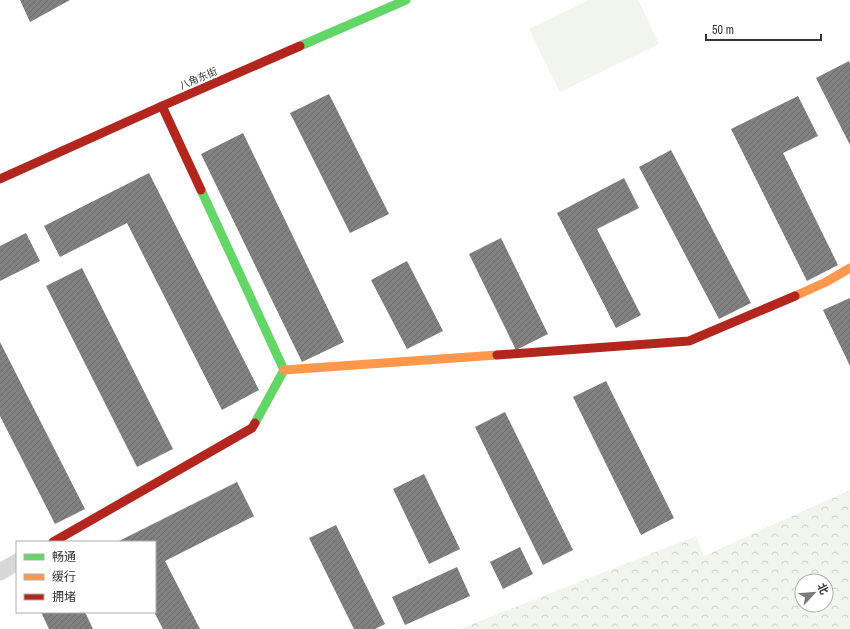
<svg xmlns="http://www.w3.org/2000/svg" width="850" height="629" font-family="'Archivo Narrow','Noto Sans SC',sans-serif">
  <style>
    .forest { fill: url(#forest-crowns); fill-rule: evenodd }
    .pitch { fill: #f1f5ed }
    .building { fill: url(#building-hatch) }
    .lines { fill: none; stroke-linecap: round; stroke-linejoin: round }
    .street { stroke: #d7d7d7; stroke-width: 17 }
    .fast { stroke: #63d668; stroke-width: 9 }
    .slow { stroke: #ff974d; stroke-width: 9 }
    .jam { stroke: #b3261e; stroke-width: 9 }
    .labels { text-anchor: middle; stroke-width: 4; stroke-linejoin: round; paint-order: stroke }
    .street-label { font-size: 10px; fill: #333; stroke: #fff }
  </style>
  <defs>
    <pattern id="forest-crowns" width="20" height="18" patternUnits="userSpaceOnUse"><rect width="20" height="18" fill="#f1f5ed"/><path d="M2 6a3 3 0 1 1 6 0M12 15a3 3 0 1 1 6 0" fill="none" stroke="#cfd2cc"/></pattern>
    <pattern id="building-hatch" width="6" height="6" patternUnits="userSpaceOnUse"><rect width="6" height="6" fill="#818181"/><path d="M-1 1l2-2M0 6l6-6M5 7l2-2" fill="none" stroke="#6a6a6a"/></pattern>
  </defs>
  <rect width="100%" height="100%" fill="#fff"/>
  <path class="forest" d="M850,490V629H460L696,536L704,556ZM802,581H826V605H802Z"/>
  <polygon class="pitch" points="589,0 638,0 659,44 560,92 529,29"/>
  <g class="building">
    <polygon points="20,0 70,0 30,22"/>
    <polygon points="849,61 850,64 850,145 816,78"/>
    <polygon points="329,94 389,214 350,233 290,113"/>
    <polygon points="798,96 818,136 783,153 838,265 807,281 731,129"/>
    <polygon points="243,133 344,342 302,362 201,154"/>
    <polygon points="671,150 751,303 719,319 639,167"/>
    <polygon points="149,173 259,390 222,410 127,223 60,257 44,226"/>
    <polygon points="624,178 639,208 597,229 641,315 616,328 557,213"/>
    <polygon points="26,233 40,261 0,281 0,246"/>
    <polygon points="501,238 548,334 516,350 469,254"/>
    <polygon points="407,261 443,331 407,349 371,280"/>
    <polygon points="82,268 173,449 137,467 46,286"/>
    <polygon points="850,298 850,366 823,310"/>
    <polygon points="0,342 85,509 55,524 0,416"/>
    <polygon points="606,381 674,518 641,535 573,397"/>
    <polygon points="505,412 573,550 543,565 475,427"/>
    <polygon points="424,474 460,549 429,564 393,489"/>
    <polygon points="237,482 254,516 165,561 200,629 163,629 154,612 155,542 117,542"/>
    <polygon points="336,525 385,624 375,629 354,629 309,538"/>
    <polygon points="520,547 533,574 503,589 490,562"/>
    <polygon points="457,567 470,596 405,625 392,597"/>
    <polygon points="41,612 85,612 93,629 49,629"/>
  </g>
  <g class="lines">
    <polyline class="street" points="0,572 17,562"/>
    <g class="fast">
      <polyline points="300,46 406,0"/>
      <polyline points="201,190 284,370 255,423"/>
    </g>
    <g class="slow">
      <polyline points="795,296 826,282 850,268"/>
      <polyline points="284,370 497,355"/>
    </g>
    <g class="jam">
      <polyline points="162,106 201,190"/>
      <polyline points="0,179 162,106 300,46"/>
      <polyline points="497,355 689,341 795,296"/>
      <polyline points="53,542 252,428 255,423"/>
    </g>
  </g>
  <g class="labels">
    <g class="street-label">
      <text transform="translate(198 78) rotate(-23)" y="4">八角东街</text>
    </g>
  </g>
  <rect x="16" y="541" width="140" height="72" fill="#ffffff" stroke="#adadad"/>
  <rect x="24" y="554" width="20" height="6" fill="#63d668" stroke="#adadad"/>
  <text x="52" y="561" font-size="12" fill="#333333">畅通</text>
  <rect x="24" y="574" width="20" height="6" fill="#ff974d" stroke="#adadad"/>
  <text x="52" y="581" font-size="12" fill="#333333">缓行</text>
  <rect x="24" y="594" width="20" height="6" fill="#b3261e" stroke="#adadad"/>
  <text x="52" y="601" font-size="12" fill="#333333">拥堵</text>
  <g transform="translate(814 593) rotate(64)"><circle r="19" fill="#ffffff" stroke="#adadad"/>
  <path d="M0-3L7 15L0 10L-7 15Z" fill="#7a7a7a"/>
  <text y="-6" font-size="11" font-weight="bold" text-anchor="middle" fill="#333333">北</text>
  </g>
  <path d="M706 34v6h115v-6" fill="none" stroke="#333333" stroke-width="2"/>
  <text x="712" y="34" font-size="12" fill="#333333" stroke="#ffffff" stroke-width="3" paint-order="stroke">50 m</text>
</svg>
